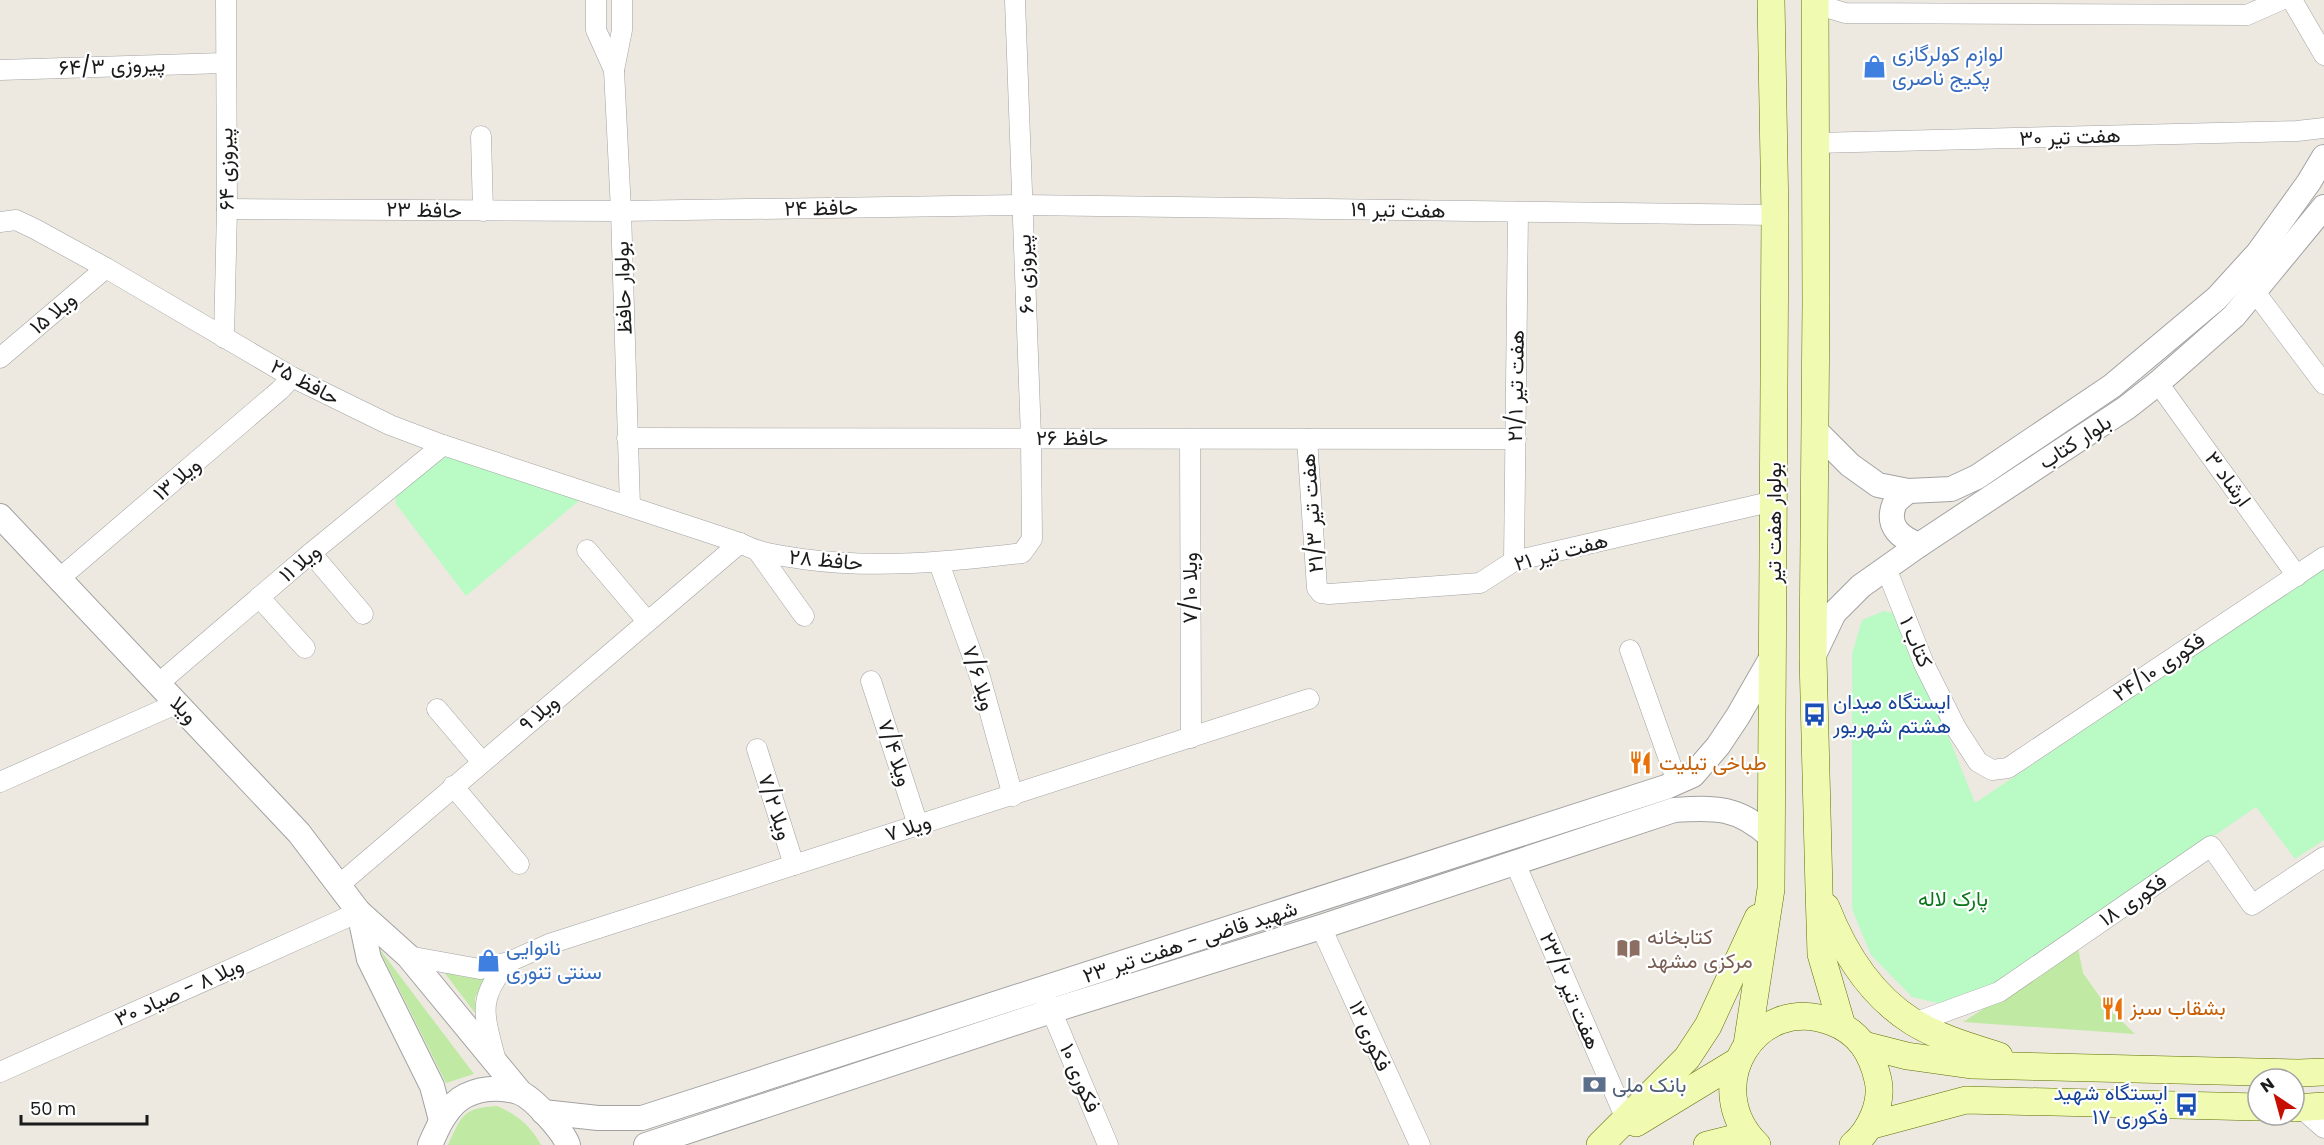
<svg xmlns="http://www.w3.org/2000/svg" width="2324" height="1145" font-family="Poppins,Vazirmatn,sans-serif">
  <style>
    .grass { fill: #c0e9a4 }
    .park { fill: #bafac4 }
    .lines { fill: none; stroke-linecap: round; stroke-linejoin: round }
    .minor-casing { stroke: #a2a2a2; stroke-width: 21 }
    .tertiary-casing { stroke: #a2a2a2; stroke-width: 26 }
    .secondary-casing { stroke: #5c7003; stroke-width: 28 }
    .minor { stroke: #fff; stroke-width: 20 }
    .tertiary { stroke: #fff; stroke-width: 24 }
    .secondary { stroke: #f1fab1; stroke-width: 27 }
    .labels { text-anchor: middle; stroke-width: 4.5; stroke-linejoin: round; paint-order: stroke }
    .shop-label { font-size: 21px; fill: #366cbe; stroke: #fff; text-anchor: start }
    .street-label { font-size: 21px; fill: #1b1b1b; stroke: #fff }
    .transit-label { font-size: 21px; fill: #164399; stroke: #fff; text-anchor: start }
    .food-label { font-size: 21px; fill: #c56008; stroke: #fff; text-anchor: start }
    .park-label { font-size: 21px; fill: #09781b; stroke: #fff }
    .education-label { font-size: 21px; fill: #785e54; stroke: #fff; text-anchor: start }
    .service-label { font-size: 21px; fill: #4e5e75; stroke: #fff; text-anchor: start }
  </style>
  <rect width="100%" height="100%" fill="#ede9e0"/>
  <g class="grass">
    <polygon points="378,947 474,1074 446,1083"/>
    <polygon points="2078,948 2083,973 2107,1007 2135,1034 1963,1022"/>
    <polygon points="444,972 464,977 485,979 475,998 475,1013"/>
    <path d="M497,1106C516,1114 531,1126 541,1145H448C462,1115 463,1108 497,1106Z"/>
  </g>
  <g class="park">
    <polygon points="442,456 454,458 581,499 466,596 396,504 395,492"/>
    <polygon points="2324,569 2324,840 2295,859 2256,807 1996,987 1950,1006 1912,997 1871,955 1852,909 1852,654 1862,620 1884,611 1900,615 1975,803"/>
  </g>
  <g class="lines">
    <defs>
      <g id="minor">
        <polyline points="596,0 596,30 614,70"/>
        <polyline points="622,0 622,30 614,70 621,211 630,506"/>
        <polyline points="2292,0 2324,55"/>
        <polyline points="1815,4 1845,13 2247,15 2281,0"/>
        <polyline points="0,70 224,63"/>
        <polyline points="481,136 483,211"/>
        <polyline points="1816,143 2297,131 2324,128"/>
        <polyline points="227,209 621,211 1022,205 1775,215"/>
        <path d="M0,222L16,220L35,229L106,268L292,377L390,425L443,445L740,543C761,554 778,555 802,559C877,569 947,562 1022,553L1032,539L1031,438L1015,0"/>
        <polyline points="2255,292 2324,384"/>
        <polyline points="224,338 227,209 226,0"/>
        <polyline points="0,358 106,268"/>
        <polyline points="2158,383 2297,576"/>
        <polyline points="627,438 1516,439"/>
        <polyline points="1190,439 1191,738"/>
        <polyline points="1307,439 1317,588 1321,593 1329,594 1480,583 1514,561 1774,501"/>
        <polyline points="587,550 647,621"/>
        <polyline points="311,553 363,614"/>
        <polyline points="759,553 804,616"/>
        <polyline points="1514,561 1518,212"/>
        <polyline points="939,563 980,677 1013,796"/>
        <polyline points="1886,568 1924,664 1956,728 1978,762 1992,770 2008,768 2324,557"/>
        <polyline points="60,578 280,390 292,377"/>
        <polyline points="259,597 305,648"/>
        <polyline points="1630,650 1677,782"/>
        <polyline points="871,681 918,825"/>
        <polyline points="159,683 311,553 443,445"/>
        <polyline points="437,709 482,762"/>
        <polyline points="757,749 794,865"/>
        <polyline points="0,782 178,703"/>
        <polyline points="453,786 519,864"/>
        <polyline points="1515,863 1626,1119"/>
        <polyline points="339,885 740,543"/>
        <polyline points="1321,927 1420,1145"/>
        <path d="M408,956L480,969L509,962C475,999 485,1017 496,1061"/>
        <polyline points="509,962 549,944 1309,699"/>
        <polyline points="1046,998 1108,1145"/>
        <polyline points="1914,1023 1999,992 2211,846 2252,905 2324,857"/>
        <polyline points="0,1072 359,912"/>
        <polyline points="2301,1108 2324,1128"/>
      </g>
      <g id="tertiary">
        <polyline points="1815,430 1850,465 1878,485 1908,491 1951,489 1977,477 2112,386 2217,298 2258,253 2309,182 2324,157"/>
        <path d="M1908,491C1904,495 1896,500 1894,505C1886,527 1901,538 1919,545"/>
        <polyline points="0,516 299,833 359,912 408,956 520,1092"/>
        <polyline points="1813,657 1834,613 1861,586 1919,545 2126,408 2158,383 2234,316 2324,207"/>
        <polyline points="359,912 369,959 432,1086 441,1120"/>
        <polyline points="543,1112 598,1118 642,1118 1666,787 1693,775 1718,746 1738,716 1773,655"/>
        <path d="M430,1145C437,1129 445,1110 460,1099C476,1088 500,1086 518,1092C533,1097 563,1131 568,1145"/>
        <path d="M646,1145L1051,1011L1321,927L1674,810C1716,807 1738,807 1770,836"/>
      </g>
      <g id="secondary">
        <polyline points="1815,0 1816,303 1813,657 1819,890 1821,954 1842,1026"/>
        <path d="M1826,907C1844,953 1870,995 1913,1022C1939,1038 1971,1047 1999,1056"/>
        <polyline points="1747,1045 1771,889 1775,215 1771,0"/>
        <polyline points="1864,1045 1907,1056 1971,1065 2299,1073 2324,1072"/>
        <polyline points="2294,1108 2324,1106"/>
        <polyline points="1636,1123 1738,1061"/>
        <polyline points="1869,1126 1966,1100 2258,1107"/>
        <polyline points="1600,1145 1687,1058 1708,1026 1758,918"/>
        <polyline points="1707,1145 1747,1135"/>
        <path d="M1757,1145C1698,1087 1756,992 1832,1022C1859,1032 1872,1053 1878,1080C1883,1103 1870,1131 1853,1145"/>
      </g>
    </defs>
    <use href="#minor" class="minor-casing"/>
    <use href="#tertiary" class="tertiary-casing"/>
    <use href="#secondary" class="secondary-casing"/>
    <use href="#minor" class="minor"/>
    <use href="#tertiary" class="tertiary"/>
    <use href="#secondary" class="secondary"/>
  </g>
  <defs>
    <symbol id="shop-bare" viewBox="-9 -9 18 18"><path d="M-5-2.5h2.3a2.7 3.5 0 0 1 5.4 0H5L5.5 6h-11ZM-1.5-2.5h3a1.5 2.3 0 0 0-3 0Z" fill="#3f7fe0" stroke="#fff" stroke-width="2.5" paint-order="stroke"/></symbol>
    <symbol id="bus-bare" viewBox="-9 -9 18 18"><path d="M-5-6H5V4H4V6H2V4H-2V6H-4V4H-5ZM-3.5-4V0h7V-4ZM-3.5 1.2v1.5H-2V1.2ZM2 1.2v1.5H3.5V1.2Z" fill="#1a4fb4" stroke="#fff" stroke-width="2.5" paint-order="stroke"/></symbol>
    <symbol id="restaurant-bare" viewBox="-9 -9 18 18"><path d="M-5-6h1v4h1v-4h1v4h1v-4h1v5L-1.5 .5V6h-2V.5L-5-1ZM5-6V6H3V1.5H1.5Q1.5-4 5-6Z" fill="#e8710a" stroke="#fff" stroke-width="2.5" paint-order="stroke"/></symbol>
    <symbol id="library-bare" viewBox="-9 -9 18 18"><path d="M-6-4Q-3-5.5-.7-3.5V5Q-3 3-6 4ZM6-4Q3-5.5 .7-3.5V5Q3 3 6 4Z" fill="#8d6e63" stroke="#fff" stroke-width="2.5" paint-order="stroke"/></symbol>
    <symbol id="bank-bare" viewBox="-9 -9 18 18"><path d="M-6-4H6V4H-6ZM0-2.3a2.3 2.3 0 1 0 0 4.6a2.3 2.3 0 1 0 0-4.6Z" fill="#5c6f8a" stroke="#fff" stroke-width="2.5" paint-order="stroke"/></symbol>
  </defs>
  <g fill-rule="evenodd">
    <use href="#shop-bare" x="1858" y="50" width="33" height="33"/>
    <use href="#bus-bare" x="1798" y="698" width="33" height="33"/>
    <use href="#restaurant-bare" x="1624" y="746" width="33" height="33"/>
    <use href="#library-bare" x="1612" y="932" width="33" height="33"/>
    <use href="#shop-bare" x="472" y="944" width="33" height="33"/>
    <use href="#restaurant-bare" x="2096" y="992" width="33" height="33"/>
    <use href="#bank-bare" x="1578" y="1068" width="33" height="33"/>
    <use href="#bus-bare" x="2170" y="1088" width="33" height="33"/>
  </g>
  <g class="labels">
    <g class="shop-label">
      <text x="1892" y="61">لوازم کولرگازی<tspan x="1892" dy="24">پکیج ناصری</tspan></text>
      <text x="506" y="955">نانوایی<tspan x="506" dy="24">سنتی تنوری</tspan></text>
    </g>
    <g class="street-label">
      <text transform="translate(112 66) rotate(-2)" y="7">پیروزی ۶۴/۳</text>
      <text transform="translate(2070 137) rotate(-2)" y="7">هفت تیر ۳۰</text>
      <text transform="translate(226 169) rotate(-91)" y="7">پیروزی ۶۴</text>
      <text transform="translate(821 208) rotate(-1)" y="7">حافظ ۲۴</text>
      <text transform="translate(424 210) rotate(1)" y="7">حافظ ۲۳</text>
      <text transform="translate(1398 210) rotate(1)" y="7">هفت تیر ۱۹</text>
      <text transform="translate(1025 274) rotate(-92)" y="7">پیروزی ۶۰</text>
      <text transform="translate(623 288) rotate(-92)" y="7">بولوار حافظ</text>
      <text transform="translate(53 313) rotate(-40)" y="7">ویلا ۱۵</text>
      <text transform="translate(305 382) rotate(28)" y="7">حافظ ۲۵</text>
      <text transform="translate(1516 386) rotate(-89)" y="7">هفت تیر ۲۱/۱</text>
      <text x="1072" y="445">حافظ ۲۶</text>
      <text transform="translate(2075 442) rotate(-33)" y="7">بلوار کتاب</text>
      <text transform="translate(177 479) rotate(-40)" y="7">ویلا ۱۳</text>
      <text transform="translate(2228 479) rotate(54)" y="7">ارشاد ۳</text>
      <text transform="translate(1312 513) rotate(-94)" y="7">هفت تیر ۲۱/۳</text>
      <text transform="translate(1774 523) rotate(-90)" y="7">بولوار هفت تیر</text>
      <text transform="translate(1561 552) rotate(-15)" y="7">هفت تیر ۲۱</text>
      <text transform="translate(826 560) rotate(5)" y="7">حافظ ۲۸</text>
      <text transform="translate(300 563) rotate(-40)" y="7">ویلا ۱۱</text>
      <text transform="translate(1190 588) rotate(-90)" y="7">ویلا ۷/۱۰</text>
      <text transform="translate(1916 642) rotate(67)" y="7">کتاب ۱</text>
      <text transform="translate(2159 667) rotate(-34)" y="7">فکوری ۲۴/۱۰</text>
      <text transform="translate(979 678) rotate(73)" y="7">ویلا ۷/۶</text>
      <text transform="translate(184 710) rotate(47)" y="7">ویلا</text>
      <text transform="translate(539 713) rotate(-40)" y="7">ویلا ۹</text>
      <text transform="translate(895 753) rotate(72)" y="7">ویلا ۷/۴</text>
      <text transform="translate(775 807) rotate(72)" y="7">ویلا ۷/۲</text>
      <text transform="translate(908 828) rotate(-18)" y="7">ویلا ۷</text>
      <text transform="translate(2133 900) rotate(-34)" y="7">فکوری ١٨</text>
      <text transform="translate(1190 942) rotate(-18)" y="7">شهید قاضی - هفت تیر ۲۳</text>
      <text transform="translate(1570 991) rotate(67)" y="7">هفت تیر ۲۳/۲</text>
      <text transform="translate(179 992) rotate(-24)" y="7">ویلا ۸ - صیاد ۳۰</text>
      <text transform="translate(1370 1036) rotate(66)" y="7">فکوری ۱۲</text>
      <text transform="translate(1080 1078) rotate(67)" y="7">فکوری ۱۰</text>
    </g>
    <g class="transit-label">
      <text x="1833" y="709">ایستگاه میدان<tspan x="1833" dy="24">هشتم شهریور</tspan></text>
      <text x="2168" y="1100" text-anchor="end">ایستگاه شهید<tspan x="2168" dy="24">فکوری ۱۷</tspan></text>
    </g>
    <g class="food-label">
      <text x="1659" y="770">طباخی تیلیت</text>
      <text x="2130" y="1015">بشقاب سبز</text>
    </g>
    <g class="park-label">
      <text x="1953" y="906">پارک لاله</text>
    </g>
    <g class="education-label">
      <text x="1647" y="944">کتابخانه<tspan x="1647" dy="24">مرکزی مشهد</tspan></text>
    </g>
    <g class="service-label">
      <text x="1612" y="1092">بانک ملی</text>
    </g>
  </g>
  <g transform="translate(2276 1097) rotate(324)"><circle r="28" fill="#ffffff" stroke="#a4a4a4" stroke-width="1.5"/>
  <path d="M0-4.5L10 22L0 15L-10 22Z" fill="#c60f00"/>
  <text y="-9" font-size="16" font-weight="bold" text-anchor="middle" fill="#1b1b1b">N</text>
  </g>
  <path d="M21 1115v9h126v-9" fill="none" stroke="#1b1b1b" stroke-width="3"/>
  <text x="30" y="1115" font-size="18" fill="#1b1b1b" stroke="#ffffff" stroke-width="4.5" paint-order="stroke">50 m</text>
</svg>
